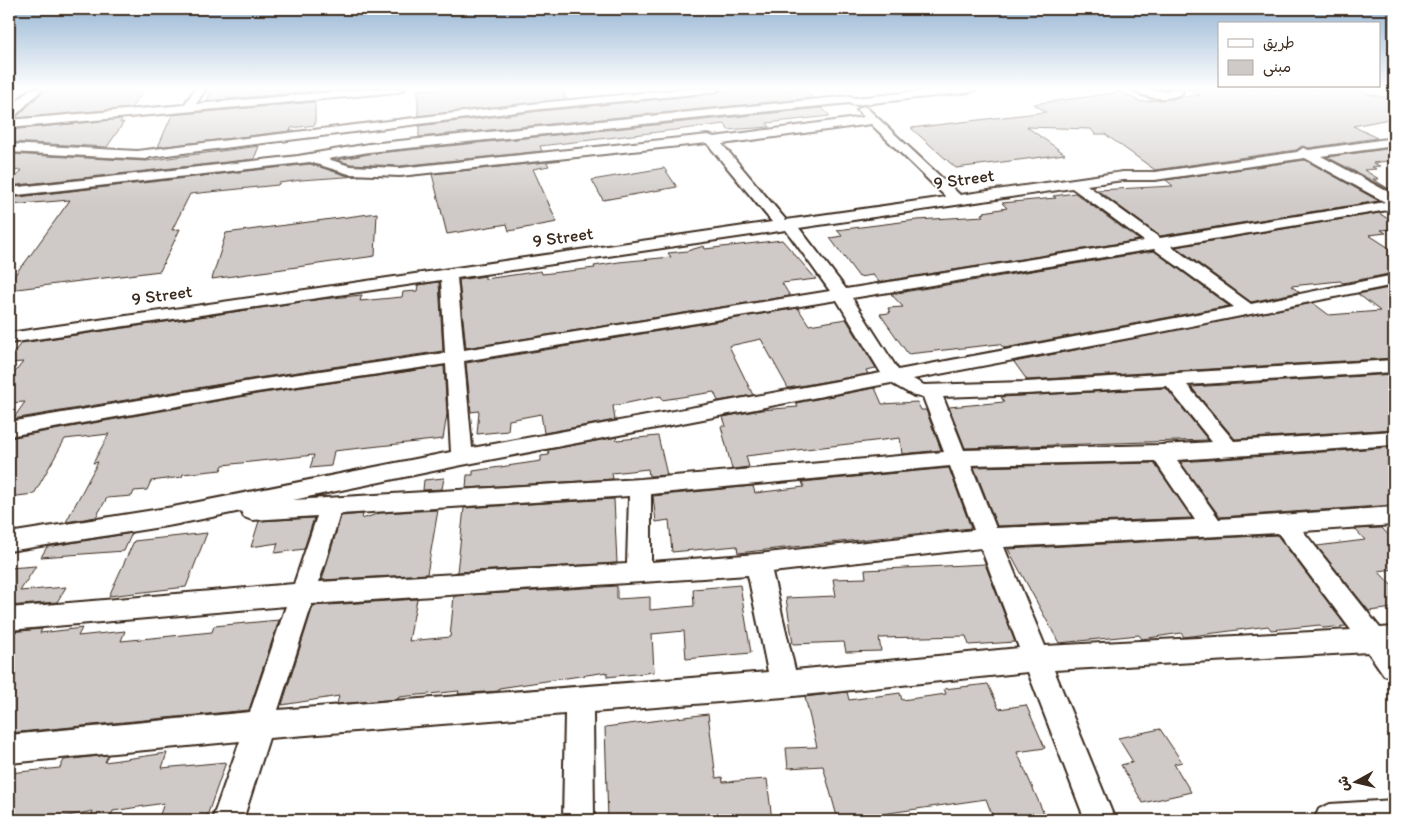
<svg xmlns="http://www.w3.org/2000/svg" width="1403" height="829" font-family="Itim,'Playpen Sans Arabic',sans-serif">
  <style>
    .building { fill: #cfcac7; stroke: #3b2a1e }
    .lines { fill: none; stroke-linecap: round; stroke-linejoin: round }
    .street-casing { stroke: #3b2a1e; stroke-width: 4 }
    .street { fill: #fff; fill-rule: evenodd }
    .labels { text-anchor: middle; stroke-width: 4; stroke-linejoin: round; paint-order: stroke }
    .far-street-label { font-size: 18px; fill: #3b2a1e; stroke: #fff }
  </style>
  <rect width="100%" height="100%" fill="#fff"/>
  <filter id="ink" filterUnits="userSpaceOnUse"><feTurbulence type="fractalNoise" baseFrequency=".02" numOctaves="2"/><feDisplacementMap in="SourceGraphic" scale="10" xChannelSelector="R" yChannelSelector="G"/><feConvolveMatrix kernelMatrix="1 2 1 2 8 2 1 2 1" color-interpolation-filters="sRGB"/></filter>
  <g filter="url(#ink)">
    <g class="building">
      <polygon points="54,89 145,89 131,108 16,118 37,97 47,90"/>
      <polygon points="212,89 319,89 317,91 207,101"/>
      <polygon points="436,89 564,89 565,99 418,116 418,90"/>
      <polygon points="740,89 805,89 813,98 419,137 419,126 540,111 714,94 721,91"/>
      <polygon points="1187,89 1361,89 1361,92 1394,100 1394,118 1353,126 1377,138 1309,148 1302,146 1296,150 1155,170 1105,134 1095,134 1091,129 1027,127 1065,154 956,168 911,128 1046,112 1034,104 1122,92 1140,102 1200,95"/>
      <polygon points="315,102 315,125 291,128 290,131 158,147 172,115"/>
      <polygon points="822,108 830,116 767,123 770,127 728,130 725,124 540,146 542,151 400,166 350,164 337,160 369,154"/>
      <polygon points="122,119 120,123 124,122 107,147 9,142 9,130"/>
      <polygon points="259,146 254,159 9,186 22,170 9,171 9,154 146,161"/>
      <polygon points="1394,148 1394,160 1373,163 1380,166 1372,167 1376,169 1364,170 1379,179 1373,179 1392,191 1327,157"/>
      <polygon points="1305,160 1379,201 1160,236 1097,190 1173,186 1166,180"/>
      <polygon points="547,162 549,166 533,169 557,222 509,231 507,224 447,234 432,174"/>
      <polygon points="310,164 348,176 359,176 301,180 279,183 278,185 190,194 172,230 180,229 160,271 9,290 9,283 22,265 24,264 70,200 9,205 9,198"/>
      <polygon points="664,168 677,187 603,200 592,180"/>
      <polygon points="1075,193 1139,240 879,282 873,275 859,277 830,238 842,236 837,230 917,220 984,216 982,214 985,213 984,212 1007,208 1002,203 1056,198 1053,196"/>
      <polygon points="377,213 375,256 212,279 226,233"/>
      <polygon points="1379,213 1394,223 1394,229 1381,230 1386,233 1369,235 1394,251 1394,273 1343,283 1340,281 1291,286 1299,292 1251,302 1176,247"/>
      <polygon points="782,240 816,279 782,283 790,296 466,348 459,280 485,276 485,279 541,271 542,274 595,268 594,266 619,262 671,257 668,253 687,251 704,246 705,249"/>
      <polygon points="1154,251 1229,306 1005,348 999,344 908,354 880,314 890,313 888,308 903,307 891,294"/>
      <polygon points="439,282 443,351 257,378 13,419 25,402 9,403 9,380 23,362 9,363 9,359 21,343 322,299 362,295 360,301 402,297 403,292 417,291 418,285"/>
      <polygon points="1394,287 1394,358 1027,380 1014,362 1313,303 1329,315 1380,311 1358,294"/>
      <polygon points="798,308 809,325 846,319 876,368 866,370 868,374 788,388 761,339 729,346 753,395 718,401 714,392 662,400 661,396 613,406 615,420 544,433 541,414 509,420 508,431 477,434 479,411 471,412 466,363"/>
      <polygon points="444,366 447,414 443,439 334,451 331,466 310,468 314,455 223,465 221,470 183,474 182,477 151,481 147,490 134,491 132,496 107,498 96,517 66,522 98,462 93,463 109,434 65,439 34,494 9,497 9,438 257,394"/>
      <polygon points="1394,374 1394,429 1235,439 1191,387"/>
      <polygon points="875,388 882,404 917,402 921,410 926,410 941,450 902,454 900,438 746,456 749,467 732,469 721,426 726,426 723,417 761,410 798,407 796,403"/>
      <polygon points="1166,388 1208,440 965,448 949,407 1004,402 1001,397"/>
      <polygon points="658,436 667,475 649,476 648,469 612,473 613,479 466,488 467,475 473,475 473,471 541,461 541,456 549,455 548,450 616,437 617,440"/>
      <polygon points="1394,447 1394,505 1220,517 1180,462"/>
      <polygon points="1154,463 1192,518 997,526 974,467"/>
      <polygon points="949,468 971,528 738,553 737,546 672,552 669,520 656,522 653,496 753,486 755,493 804,487 802,482"/>
      <polygon points="444,478 442,489 423,490 424,480"/>
      <polygon points="614,499 617,563 457,572 464,508"/>
      <polygon points="438,510 427,574 322,580 341,516 363,514 362,519 380,513"/>
      <polygon points="314,518 304,549 275,553 278,543 251,547 259,521"/>
      <polygon points="1382,528 1394,541 1394,569 1378,571 1394,588 1394,608 1369,611 1317,546 1365,540 1355,529"/>
      <polygon points="132,533 124,551 41,557 47,547"/>
      <polygon points="207,533 186,587 109,596 134,541"/>
      <polygon points="1277,535 1346,626 1323,628 1320,625 1271,630 1268,626 1192,636 1184,637 1181,633 1142,639 1139,635 1059,643 1008,549"/>
      <polygon points="985,564 1015,642 969,645 966,636 879,638 881,651 846,652 844,642 793,644 786,598 836,596 833,579 866,578 865,570"/>
      <polygon points="36,566 20,591 66,587 57,602 9,606 9,568"/>
      <polygon points="740,585 751,653 686,659 684,631 652,634 654,672 607,677 607,672 499,688 499,691 485,692 458,694 459,691 399,697 398,699 337,704 339,696 282,705 313,606 417,599 409,641 450,637 454,596 617,586 617,599 650,597 650,610 694,606 693,589"/>
      <polygon points="279,620 249,710 9,733 9,632 42,629 40,633 82,628 78,636 125,631 121,641 212,632 214,626"/>
      <polygon points="988,684 999,709 1026,705 1045,748 1017,752 1044,814 994,820 986,799 882,814 884,820 838,820 823,766 788,768 786,748 817,747 805,697 847,692 849,700 900,693 902,700 946,694 944,689"/>
      <polygon points="708,714 716,778 722,777 723,782 767,779 772,820 608,820 605,727"/>
      <polygon points="1160,729 1182,762 1174,764 1191,792 1143,803 1121,765 1133,762 1118,738"/>
      <polygon points="167,753 162,768 226,762 206,819 158,820 164,803 113,811 109,820 90,820 93,811 48,820 9,820 9,765 14,764 9,773 60,768 64,760 108,755 105,762"/>
    </g>
    <g class="lines">
      <defs>
        <g id="street">
          <polygon points="30,89 42,89 13,118 9,118 9,109"/>
          <polygon points="195,89 206,89 196,104 365,89 405,89 399,92 9,128 9,120 184,105"/>
          <polygon points="683,89 720,89 714,92 540,109 151,157 146,159 9,152 9,144 137,151 540,103"/>
          <path d="M943,89H977L971,92L854,105L849,103L369,152L328,159L350,166L400,168L708,135L714,137L864,117L857,110L863,106L867,108L960,195L1123,172H1155L1297,152L1303,148L1309,150L1394,138V146L1321,156L1394,195V209L1171,246L1251,304L1394,275V285L1161,332L913,379L924,385L1026,382L1394,360V372L1187,385L1234,441L1394,431V445L1177,460L1219,519L1394,507V525L1303,531L1380,628L1394,627V678L1384,675L1368,652L1054,670L1115,820H1085L1028,672L784,697L593,712L594,820H563L565,714L269,738L243,820H212L240,741L9,763V735L250,712L286,606L9,630V608L294,584L317,516L252,520L244,517L241,511L173,525L9,551V533L173,507L451,452L446,364L257,392L9,436V422L257,380L445,353L441,280L9,343V333L772,222L707,143L400,176L349,174L310,162L9,196V188L298,156L369,144L850,96L855,98ZM871,124L946,197L786,220L722,144ZM1305,158L1385,202L1160,238L1087,185L1123,180H1155ZM1072,188L1144,241L846,289L799,228ZM786,230L830,291L464,350L457,278ZM1154,249L1234,307L898,370L852,298ZM837,300L881,373L472,448L464,361ZM891,383L914,396L923,397L944,452L640,479L293,500L462,465ZM1167,386L1212,442L1161,445L964,450L943,397L1026,394ZM1155,461L1195,520L996,528L971,465ZM950,466L974,530L758,554L651,562V494ZM629,496L627,564L319,582L340,514ZM1278,533L1351,630L1045,646L1004,547ZM981,548L1019,648L795,670L772,572ZM748,575L768,672L278,710L312,604Z"/>
          <path d="M1132,89C1145,88 1157,92 1170,91L1169,89H1180L1183,92C1172,102 1143,99 1132,89Z"/>
          <polygon points="1394,800 1394,820 1314,820 1319,809 1330,804"/>
        </g>
      </defs>
      <use href="#street" class="street-casing"/>
      <use href="#street" class="street"/>
    </g>
  </g>
  <linearGradient id="sky" x2="0" y2="1"><stop stop-color="#96b5d3"/><stop offset="0.43" stop-color="#fff"/><stop offset="1" stop-color="#fff" stop-opacity="0"/></linearGradient>
  <rect width="1403" height="205" fill="url(#sky)"/>
  <g class="labels">
    <g class="far-street-label">
      <text transform="translate(964 179) rotate(-8)" y="6">9 Street</text>
      <text transform="translate(563 237) rotate(-8)" y="6">9 Street</text>
      <text transform="translate(162 295) rotate(-8)" y="6">9 Street</text>
    </g>
  </g>
  <rect width="1403" height="829" fill="none" stroke="#fff" stroke-width="30"/>
  <rect x="15" y="15" width="1373" height="799" fill="none" stroke="#3b2a1e" stroke-width="2" filter="url(#ink)"/>
  <rect x="1218" y="22" width="162" height="65" fill="#ffffff" stroke="#b1aaa5"/>
  <rect x="1228" y="39" width="25" height="8" fill="#ffffff" stroke="#b1aaa5"/>
  <text x="1263" y="48" font-size="15" fill="#3b2a1e">طريق</text>
  <rect x="1228" y="60" width="25" height="15" fill="#cfcac7" stroke="#b1aaa5"/>
  <text x="1263" y="72" font-size="15" fill="#3b2a1e">مبنى</text>
  <g transform="translate(1356 782) rotate(262)" stroke="#ffffff" stroke-width="4" paint-order="stroke">
  <path d="M0-4L9 19L0 12L-9 19Z" fill="#3b2a1e"/>
  <text y="-8" font-size="14" font-weight="bold" text-anchor="middle" fill="#3b2a1e">ش</text>
  </g>
</svg>
